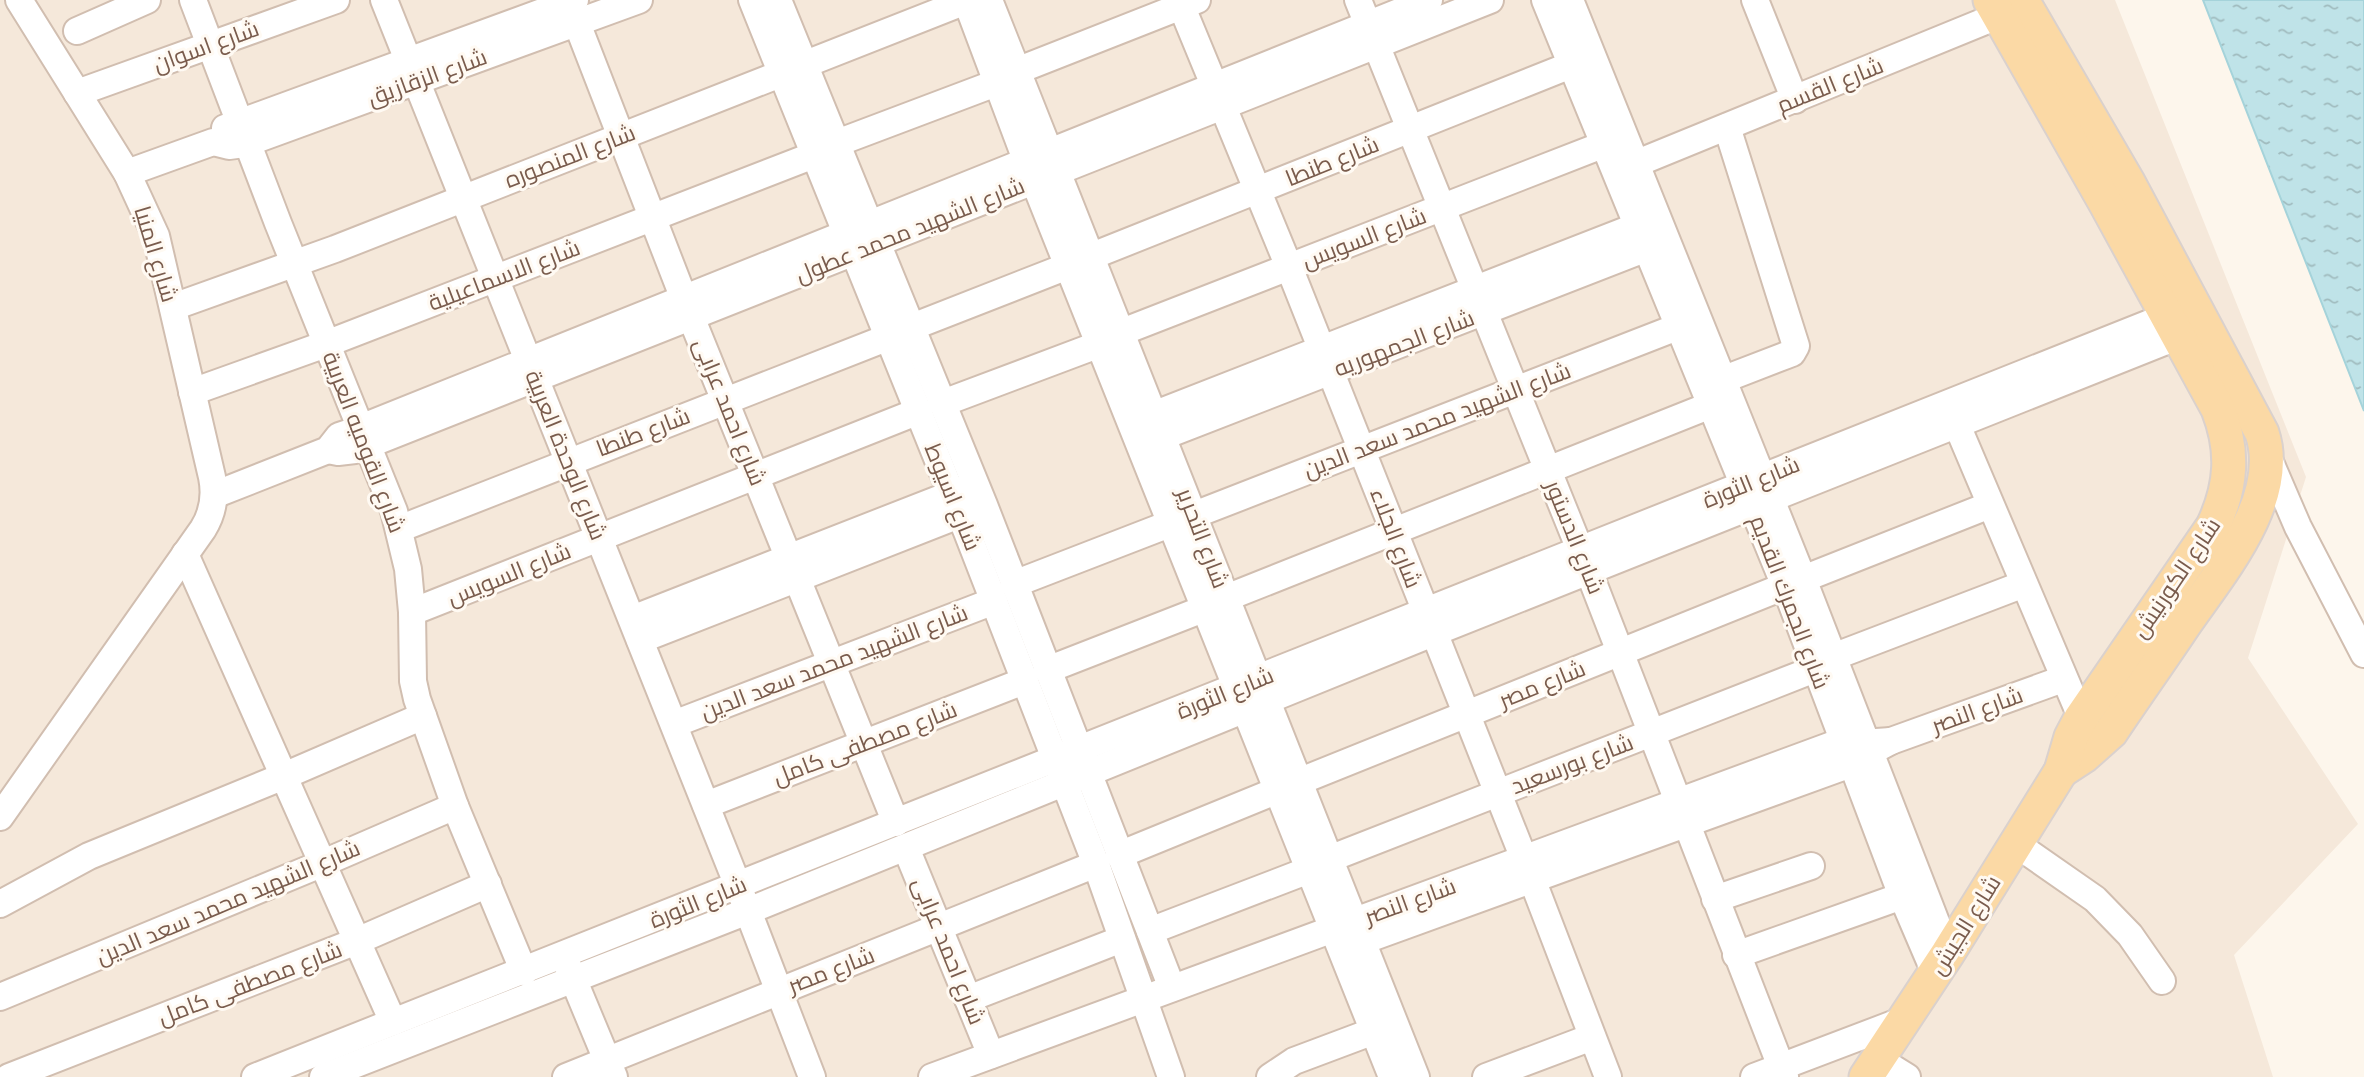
<svg xmlns="http://www.w3.org/2000/svg" width="2364" height="1077" font-family="Lato,Cairo,sans-serif">
  <style>
    .residential { fill: #f5e8da }
    .water { fill: url(#water-ripples); stroke: #a5d3da; stroke-width: 2 }
    .lines { fill: none; stroke-linecap: round; stroke-linejoin: round }
    .minor-casing { stroke: #d1beb0; stroke-width: 30 }
    .major-casing { stroke: #dad1cd; stroke-width: 37 }
    .minor { stroke: #fff; stroke-width: 26 }
    .major { stroke: #fbd9a5; stroke-width: 33 }
    .labels { text-anchor: middle; stroke-width: 6; stroke-linejoin: round; paint-order: stroke }
    .street-label { font-size: 23px; fill: #7a5c4d; stroke: #fffaf3 }
  </style>
  <defs>
    <pattern id="water-ripples" width="26" height="14" patternUnits="userSpaceOnUse" patternTransform="scale(1.75)"><rect width="26" height="14" fill="#bfe3e8"/><path d="M2 4q2-2 4 0t4 0M15 11q2-2 4 0t4 0" fill="none" stroke="#a0bbbe"/></pattern>
  </defs>
  <rect width="100%" height="100%" fill="#fdf6ec"/>
  <polygon class="residential" points="0,0 2115,0 2306,477 2248,658 2358,824 2234,955 2273,1077 0,1077"/>
  <polygon class="water" points="2203,0 2364,0 2364,411"/>
  <g class="lines">
    <defs>
      <g id="minor">
        <polyline points="193,0 278,223 394,511 408,569 412,612 413,681 417,699 455,806 524,972"/>
        <polyline points="384,0 748,911 812,1077"/>
        <polyline points="568,0 691,317 896,823"/>
        <polyline points="752,0 967,532 1096,864 1171,1077"/>
        <polyline points="778,0 984,505 1172,988"/>
        <polyline points="966,0 1034,181 1392,1077"/>
        <polyline points="989,0 1416,1077"/>
        <polyline points="1179,0 1289,267 1532,879 1608,1077"/>
        <polyline points="1358,0 1589,572 1785,1077"/>
        <polyline points="1545,0 1785,586 1902,896 1935,973"/>
        <polyline points="1570,0 1803,579 1948,953"/>
        <polyline points="1755,0 1795,100"/>
        <polyline points="77,31 147,0"/>
        <polyline points="1019,70 1197,0"/>
        <polyline points="77,93 336,0"/>
        <polyline points="225,128 575,0"/>
        <polyline points="837,143 996,83"/>
        <polyline points="1635,164 2017,8"/>
        <polyline points="127,173 213,142 229,146 244,144 639,0"/>
        <polyline points="1092,256 1571,65"/>
        <polyline points="173,307 335,249 966,1"/>
        <polyline points="912,327 1068,266"/>
        <polyline points="1122,332 1605,144"/>
        <polyline points="1722,380 1792,353 1796,346 1727,127"/>
        <polyline points="192,392 326,344 814,155"/>
        <polyline points="943,403 1100,344"/>
        <polyline points="1140,420 1655,219"/>
        <polyline points="1957,425 2087,731"/>
        <polyline points="1146,443 1665,241"/>
        <polyline points="328,450 338,452 355,450 1490,0"/>
        <polyline points="2267,455 2298,527 2364,654"/>
        <polyline points="214,495 328,450 339,436 348,433 1429,0"/>
        <polyline points="1194,515 1680,326"/>
        <polyline points="399,529 889,337"/>
        <polyline points="185,554 393,1022"/>
        <polyline points="1803,579 1990,505"/>
        <polyline points="1014,584 1172,523"/>
        <polyline points="1226,598 1711,405"/>
        <polyline points="412,612 919,411"/>
        <polyline points="632,619 967,488"/>
        <polyline points="640,640 977,508"/>
        <polyline points="1833,657 2024,584"/>
        <polyline points="1047,670 1206,608"/>
        <polyline points="674,724 994,601"/>
        <polyline points="1298,782 1785,586"/>
        <polyline points="706,805 1024,681"/>
        <path d="M0,817L203,529C213,513 216,497 212,477L156,236L127,173L19,0"/>
        <polyline points="2016,844 2095,899 2130,935 2162,981"/>
        <polyline points="906,848 991,1055"/>
        <polyline points="1119,855 1278,790"/>
        <polyline points="1329,859 1815,669"/>
        <polyline points="1715,899 1811,866"/>
        <polyline points="0,904 89,856 284,776 423,716"/>
        <polyline points="1150,931 1309,870"/>
        <polyline points="1346,947 1840,768 1891,741 2063,679"/>
        <polyline points="1736,955 1902,896"/>
        <polyline points="567,964 614,1077"/>
        <polyline points="0,997 321,864 455,806"/>
        <polyline points="968,999 1122,939"/>
        <polyline points="1878,1059 1907,1077"/>
        <polyline points="9,1077 357,941 488,884"/>
        <polyline points="255,1077 2185,309"/>
        <polyline points="323,1077 748,911 1433,633 2194,330"/>
        <polyline points="566,1077 1096,864"/>
        <polyline points="932,1077 1832,745 1891,741"/>
        <polyline points="1270,1077 1294,1061 1374,1031"/>
        <polyline points="1486,1077 1592,1037"/>
        <polyline points="1754,1077 1904,1020"/>
      </g>
      <g id="major">
        <path d="M2022,0L2128,182L2262,433C2284,499 2219,574 2184,625C2160,661 2135,696 2111,732L2084,756L2061,771"/>
        <path d="M1866,1077L1948,953L2061,771L2071,737L2081,718L2213,526C2232,486 2234,450 2218,409L2106,204L1990,0"/>
      </g>
    </defs>
    <use href="#minor" class="minor-casing"/>
    <use href="#major" class="major-casing"/>
    <use href="#minor" class="minor"/>
    <use href="#major" class="major"/>
  </g>
  <g class="labels">
    <g class="street-label">
      <text transform="translate(206 46) rotate(-20)" y="8">شارع اسوان</text>
      <text transform="translate(427 77) rotate(-20)" y="8">شارع الزقازيق</text>
      <text transform="translate(1830 85) rotate(-22)" y="8">شارع القسم</text>
      <text transform="translate(570 156) rotate(-21)" y="8">شارع المنصوره</text>
      <text transform="translate(1332 161) rotate(-22)" y="8">شارع طنطا</text>
      <text transform="translate(910 230) rotate(-22)" y="8">شارع الشهيد محمد عطول</text>
      <text transform="translate(1364 238) rotate(-21)" y="8">شارع السويس</text>
      <text transform="translate(156 254) rotate(73)" y="8">شارع المنيا</text>
      <text transform="translate(504 275) rotate(-21)" y="8">شارع الاسماعيلية</text>
      <text transform="translate(1404 343) rotate(-21)" y="8">شارع الجمهوريه</text>
      <text transform="translate(730 412) rotate(68)" y="8">شارع احمد عرابى</text>
      <text transform="translate(1437 420) rotate(-21)" y="8">شارع الشهيد محمد سعد الدين</text>
      <text transform="translate(643 432) rotate(-21)" y="8">شارع طنطا</text>
      <text transform="translate(364 442) rotate(69)" y="8">شارع القوميه العربية</text>
      <text transform="translate(566 455) rotate(68)" y="8">شارع الوحدة العربية</text>
      <text transform="translate(1751 482) rotate(-22)" y="8">شارع الثورة</text>
      <text transform="translate(953 497) rotate(68)" y="8">شارع اسيوط</text>
      <text transform="translate(1575 537) rotate(68)" y="8">شارع الدستور</text>
      <text transform="translate(1203 538) rotate(69)" y="8">شارع التحرير</text>
      <text transform="translate(1396 538) rotate(69)" y="8">شارع الجلاء</text>
      <text transform="translate(509 574) rotate(-22)" y="8">شارع السويس</text>
      <text transform="translate(2176 578) rotate(-56)" y="8">شارع الكورنيش</text>
      <text transform="translate(1790 602) rotate(69)" y="8">شارع الجمرك القديم</text>
      <text transform="translate(834 662) rotate(-21)" y="8">شارع الشهيد محمد سعد الدين</text>
      <text transform="translate(1542 684) rotate(-22)" y="8">شارع مصر</text>
      <text transform="translate(1225 693) rotate(-22)" y="8">شارع الثورة</text>
      <text transform="translate(1977 710) rotate(-20)" y="8">شارع النصر</text>
      <text transform="translate(865 743) rotate(-21)" y="8">شارع مصطفى كامل</text>
      <text transform="translate(1572 764) rotate(-21)" y="8">شارع بورسعيد</text>
      <text transform="translate(1410 901) rotate(-20)" y="8">شارع النصر</text>
      <text transform="translate(228 902) rotate(-23)" y="8">شارع الشهيد محمد سعد الدين</text>
      <text transform="translate(698 902) rotate(-22)" y="8">شارع الثورة</text>
      <text transform="translate(1965 925) rotate(-58)" y="8">شارع الجيش</text>
      <text transform="translate(949 951) rotate(68)" y="8">شارع احمد عرابى</text>
      <text transform="translate(831 970) rotate(-21)" y="8">شارع مصر</text>
      <text transform="translate(250 983) rotate(-21)" y="8">شارع مصطفى كامل</text>
    </g>
  </g>
</svg>
